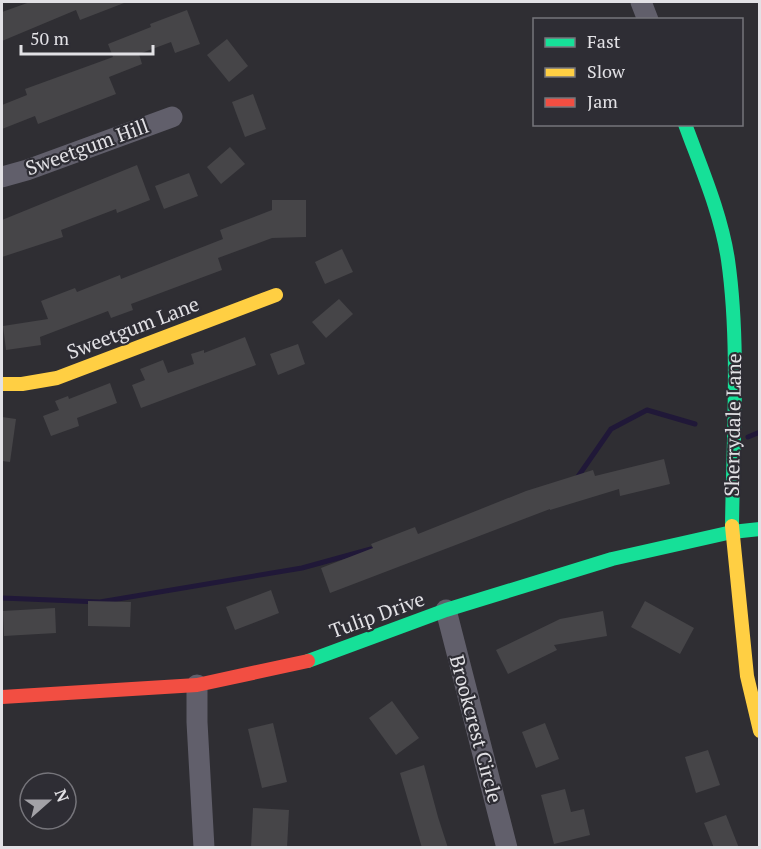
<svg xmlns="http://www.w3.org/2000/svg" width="761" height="849" font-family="'PT Serif',serif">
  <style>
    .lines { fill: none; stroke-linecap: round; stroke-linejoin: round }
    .stream { stroke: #201838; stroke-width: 5 }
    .building { fill: #464548 }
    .street { stroke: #615f6b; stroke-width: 21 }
    .fast { stroke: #16e098; stroke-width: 14 }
    .slow { stroke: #ffcf43; stroke-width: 14 }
    .jam { stroke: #f24e42; stroke-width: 14 }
    .labels { text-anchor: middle; stroke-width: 4.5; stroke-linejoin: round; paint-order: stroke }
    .street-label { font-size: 20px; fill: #e2e1e5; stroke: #2e2d34 }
  </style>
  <rect width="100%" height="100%" fill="#2f2e33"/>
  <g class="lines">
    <g class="stream">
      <polyline points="748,437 760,432"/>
      <polyline points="577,478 611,429 647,410 695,424"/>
      <polyline points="2,598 100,602 302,568 371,549"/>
    </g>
  </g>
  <g class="building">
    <polygon points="30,2 124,2 124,3 80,20 76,10 2,41 2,12"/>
    <polygon points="187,10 200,44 175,53 171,42 139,54 142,64 109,77 116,94 38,124 35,116 2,129 2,105 27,95 25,89 113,57 108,44 151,27 150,24"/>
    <polygon points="227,39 248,66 229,82 207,55"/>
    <polygon points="253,94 266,129 245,137 232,102"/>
    <polygon points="230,147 245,164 221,184 207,167"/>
    <polygon points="137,165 150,200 117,213 116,209 61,230 63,237 2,257 2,220"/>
    <polygon points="189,173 198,196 164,209 155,186"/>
    <polygon points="272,200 306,200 306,237 272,238 218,258 222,270 131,304 133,310 111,318 108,311 40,337 41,345 6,350 3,326 48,319 41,301 75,288 77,292 120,275 121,279 223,239 220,230 272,210"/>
    <polygon points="342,249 353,272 325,284 315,262"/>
    <polygon points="339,299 353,314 326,338 312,322"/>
    <polygon points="245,337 256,365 141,408 132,385 145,380 140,369 163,360 168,373 194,364 191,354 204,350 204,353"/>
    <polygon points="298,344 305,364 278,375 270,354"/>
    <polygon points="110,383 117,403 77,418 79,426 51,436 43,416 59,410 55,401 68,396 69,399"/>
    <polygon points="2,417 16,419 10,462 2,461"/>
    <polygon points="664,459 670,484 620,496 619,489 550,510 550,509 330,593 321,568 373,548 371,544 415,527 418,534 526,491 593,470 595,476"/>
    <polygon points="271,590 279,613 235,630 226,607"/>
    <polygon points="88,601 131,602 130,627 88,626"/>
    <polygon points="645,601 694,628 680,654 631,627"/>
    <polygon points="55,608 56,633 4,636 3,611"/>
    <polygon points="603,611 607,636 554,645 557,650 508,674 496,650 560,619"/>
    <polygon points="392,701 419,738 396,755 369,718"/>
    <polygon points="273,723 287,782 262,788 248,729"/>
    <polygon points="545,723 559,759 536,768 522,732"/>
    <polygon points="708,750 720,785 696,793 685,757"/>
    <polygon points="424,765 438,817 448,848 422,848 400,773"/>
    <polygon points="565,789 571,812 584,809 590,835 554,844 541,795"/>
    <polygon points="253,808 289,810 287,848 251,848"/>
    <polygon points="726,815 739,848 714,848 704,823"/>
  </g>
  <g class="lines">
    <g class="street">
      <polyline points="641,2 648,20"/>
      <polyline points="2,177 27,170 172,117"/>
      <polyline points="446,610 507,848"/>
      <polyline points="197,685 197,722 204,848"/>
    </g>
    <g class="fast">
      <path d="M685,124C701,168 721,213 728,260C740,344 733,440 732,526"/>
      <polyline points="308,661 446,610 612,559 732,532 760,529"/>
    </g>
    <g class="slow">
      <polyline points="2,384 22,384 57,378 276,295"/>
      <polyline points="732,526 747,676 760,731"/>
    </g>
    <polyline class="jam" points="2,697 197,685 308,661"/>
  </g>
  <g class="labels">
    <g class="street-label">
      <text transform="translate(87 147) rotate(-20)" y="7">Sweetgum Hill</text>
      <text transform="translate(133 328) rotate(-21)" y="7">Sweetgum Lane</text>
      <text transform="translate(733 425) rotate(-89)" y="7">Sherrydale Lane</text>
      <text transform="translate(377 615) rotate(-20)" y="7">Tulip Drive</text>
      <text transform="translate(476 729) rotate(75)" y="7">Brookcrest Circle</text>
    </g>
  </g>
  <rect width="761" height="849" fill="none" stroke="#e2e1e5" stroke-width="6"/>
  <rect x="533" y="18" width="210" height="108" fill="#2e2d34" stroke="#76757b" stroke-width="1.5"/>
  <rect x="545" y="38" width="30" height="9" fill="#16e098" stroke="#76757b" stroke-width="1.5"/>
  <text x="587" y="48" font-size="18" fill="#e2e1e5">Fast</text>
  <rect x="545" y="68" width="30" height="9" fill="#ffcf43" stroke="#76757b" stroke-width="1.5"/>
  <text x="587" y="78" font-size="18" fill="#e2e1e5">Slow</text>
  <rect x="545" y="98" width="30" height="9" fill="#f24e42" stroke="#76757b" stroke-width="1.5"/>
  <text x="587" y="108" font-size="18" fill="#e2e1e5">Jam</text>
  <g transform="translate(48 801) rotate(69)"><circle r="28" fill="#2e2d34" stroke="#76757b" stroke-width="1.5"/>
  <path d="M0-4.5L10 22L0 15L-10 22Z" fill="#a3a2a7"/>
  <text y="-9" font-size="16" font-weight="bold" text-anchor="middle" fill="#e2e1e5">N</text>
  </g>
  <path d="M21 45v9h132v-9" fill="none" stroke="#e2e1e5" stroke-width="3"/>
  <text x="30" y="45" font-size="18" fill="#e2e1e5" stroke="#2e2d34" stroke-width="4.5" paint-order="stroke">50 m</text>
</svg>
